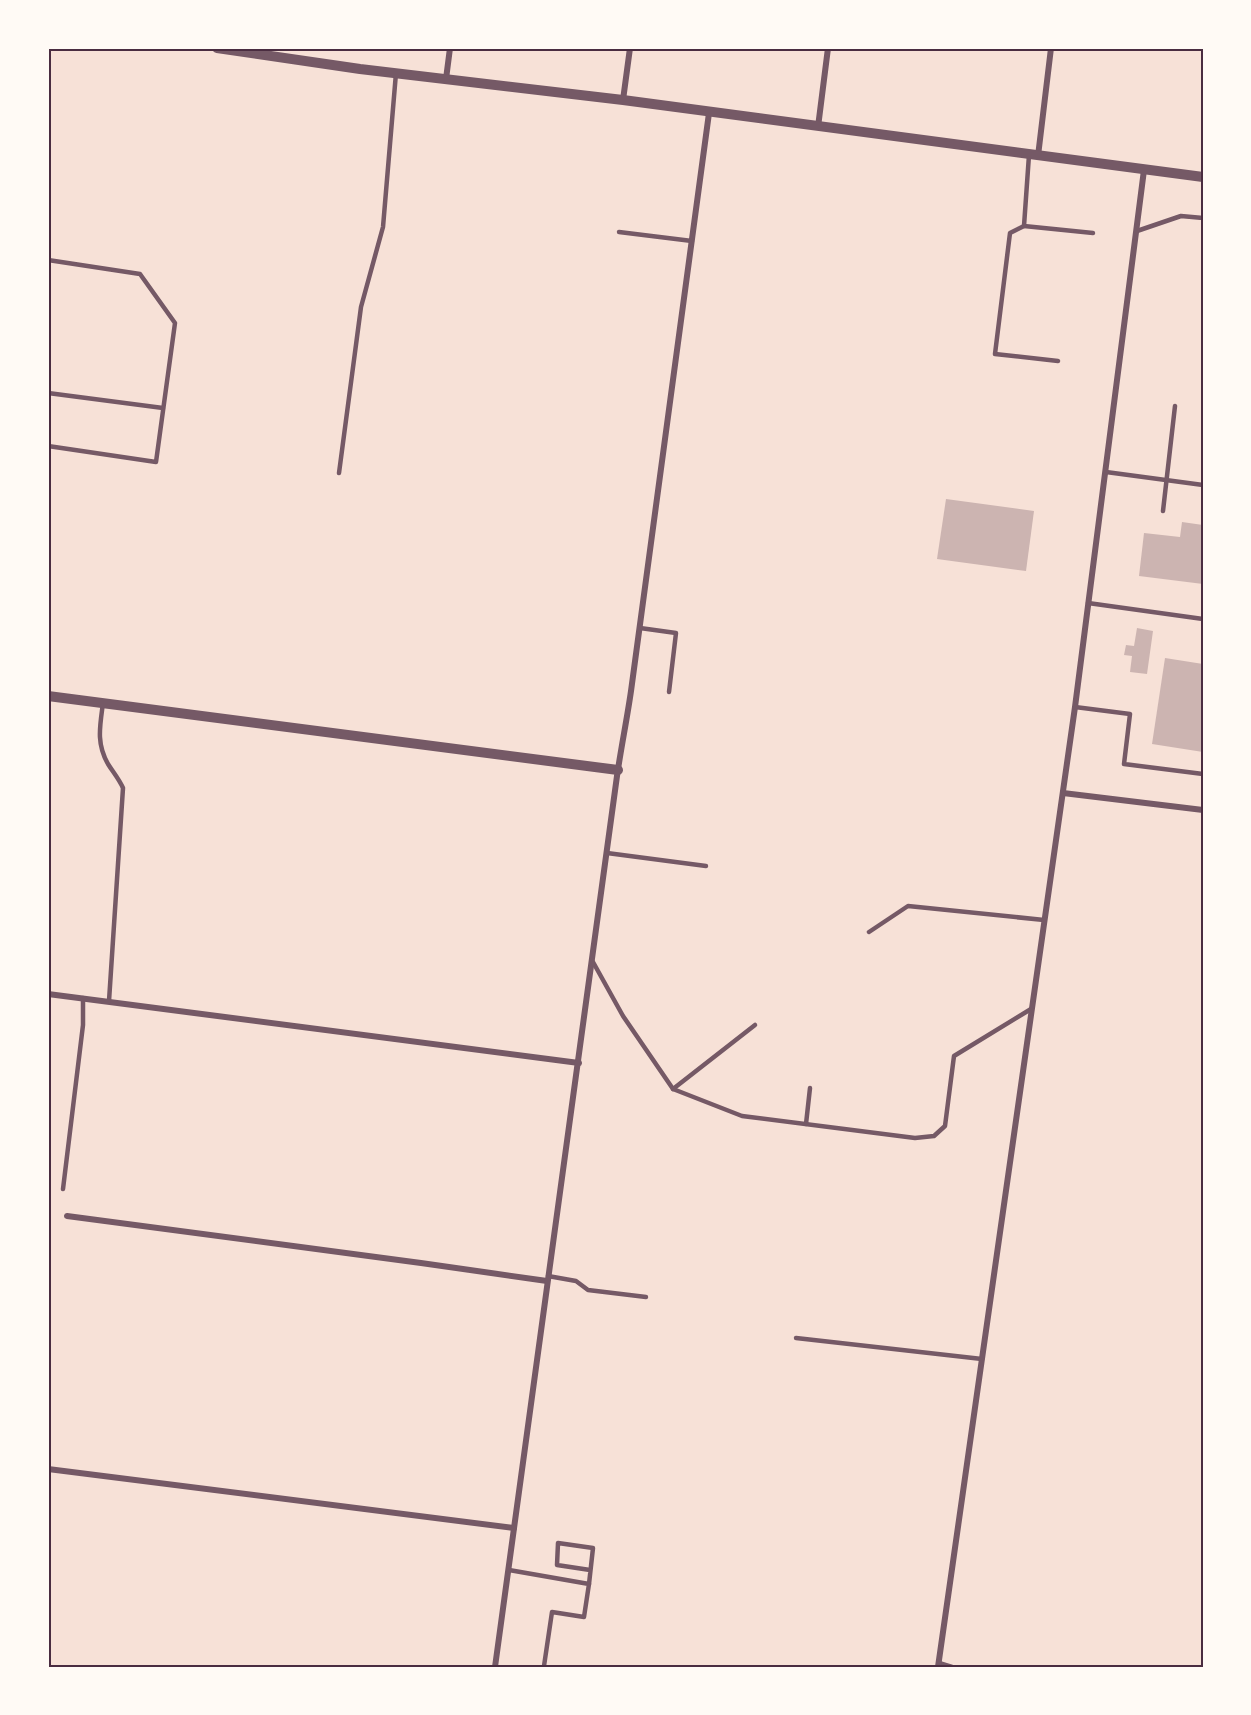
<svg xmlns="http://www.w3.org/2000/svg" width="1251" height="1715" font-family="Figtree,sans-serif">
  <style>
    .building { fill: #ccb4b1 }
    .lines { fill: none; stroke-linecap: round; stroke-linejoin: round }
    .service { stroke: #755966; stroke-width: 4.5 }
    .minor { stroke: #755966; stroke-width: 6 }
    .tertiary { stroke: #755966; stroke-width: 10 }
    .neatline { fill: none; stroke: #4a2c40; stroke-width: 2 }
  </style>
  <rect width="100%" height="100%" fill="#f7e1d7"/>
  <g class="building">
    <polygon points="946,499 1034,511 1026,571 937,559"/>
    <polygon points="1182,522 1203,525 1203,584 1139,576 1144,533 1180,537"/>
    <polygon points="1137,628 1153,631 1147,674 1130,672 1132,656 1124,655 1126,645 1134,646"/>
    <polygon points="1165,658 1203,664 1203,752 1152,744"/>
  </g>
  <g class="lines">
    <g class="service">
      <polyline points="1029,155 1024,226 1093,233"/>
      <polyline points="1024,226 1010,233 995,354 1058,361"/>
      <polyline points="1137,231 1181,216 1203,218"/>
      <polyline points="619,232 692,241"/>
      <polyline points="48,260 140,274 175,323 156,462 48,446"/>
      <polyline points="48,393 163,408"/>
      <polyline points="1106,472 1203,485"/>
      <polyline points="339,473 361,307 383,227 396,73"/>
      <polyline points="1163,511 1175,406"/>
      <polyline points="1088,603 1203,619"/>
      <polyline points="640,628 676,633 669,692"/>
      <path d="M103,703C100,726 96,743 108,764C113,772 119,779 123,788L109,1001"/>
      <polyline points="1075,707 1130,714 1124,764 1203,774"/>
      <polyline points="607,853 706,866"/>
      <polyline points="869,932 908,906 1044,920"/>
      <polyline points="593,962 623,1016 673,1089 742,1116 915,1138 934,1136 945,1126 954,1056 1031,1009"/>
      <polyline points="673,1089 755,1025"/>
      <polyline points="806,1124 810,1088"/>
      <polyline points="63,1189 83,1025 83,998"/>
      <polyline points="548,1276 576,1281 588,1290 646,1297"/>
      <polyline points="796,1338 982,1359"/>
      <polyline points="509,1570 589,1584 584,1617 552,1612 544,1666"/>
      <polyline points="589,1584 593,1548 558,1543 557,1565 590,1570"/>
      <polyline points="939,1663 952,1667"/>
    </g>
    <g class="minor">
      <polyline points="446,79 450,48"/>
      <polyline points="623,100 630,48"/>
      <polyline points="818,127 828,48"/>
      <polyline points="1038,156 1051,48"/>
      <polyline points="1063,793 1203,810"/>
      <polyline points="48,994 579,1063"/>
      <polyline points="67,1216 421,1263 547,1281"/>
      <polyline points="48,1469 514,1528"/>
      <path d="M495,1667C536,1370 577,1073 617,776C621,748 627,719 631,691C658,498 684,305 709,113"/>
      <polyline points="938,1667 1075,707 1144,170"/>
    </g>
    <g class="tertiary">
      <polyline points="217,48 360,69 623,100 1203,177"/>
      <polyline points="48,696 618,770"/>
    </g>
  </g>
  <rect width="1251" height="1715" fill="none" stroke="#fffaf5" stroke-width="99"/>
  <rect x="50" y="50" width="1152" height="1616" class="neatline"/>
</svg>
